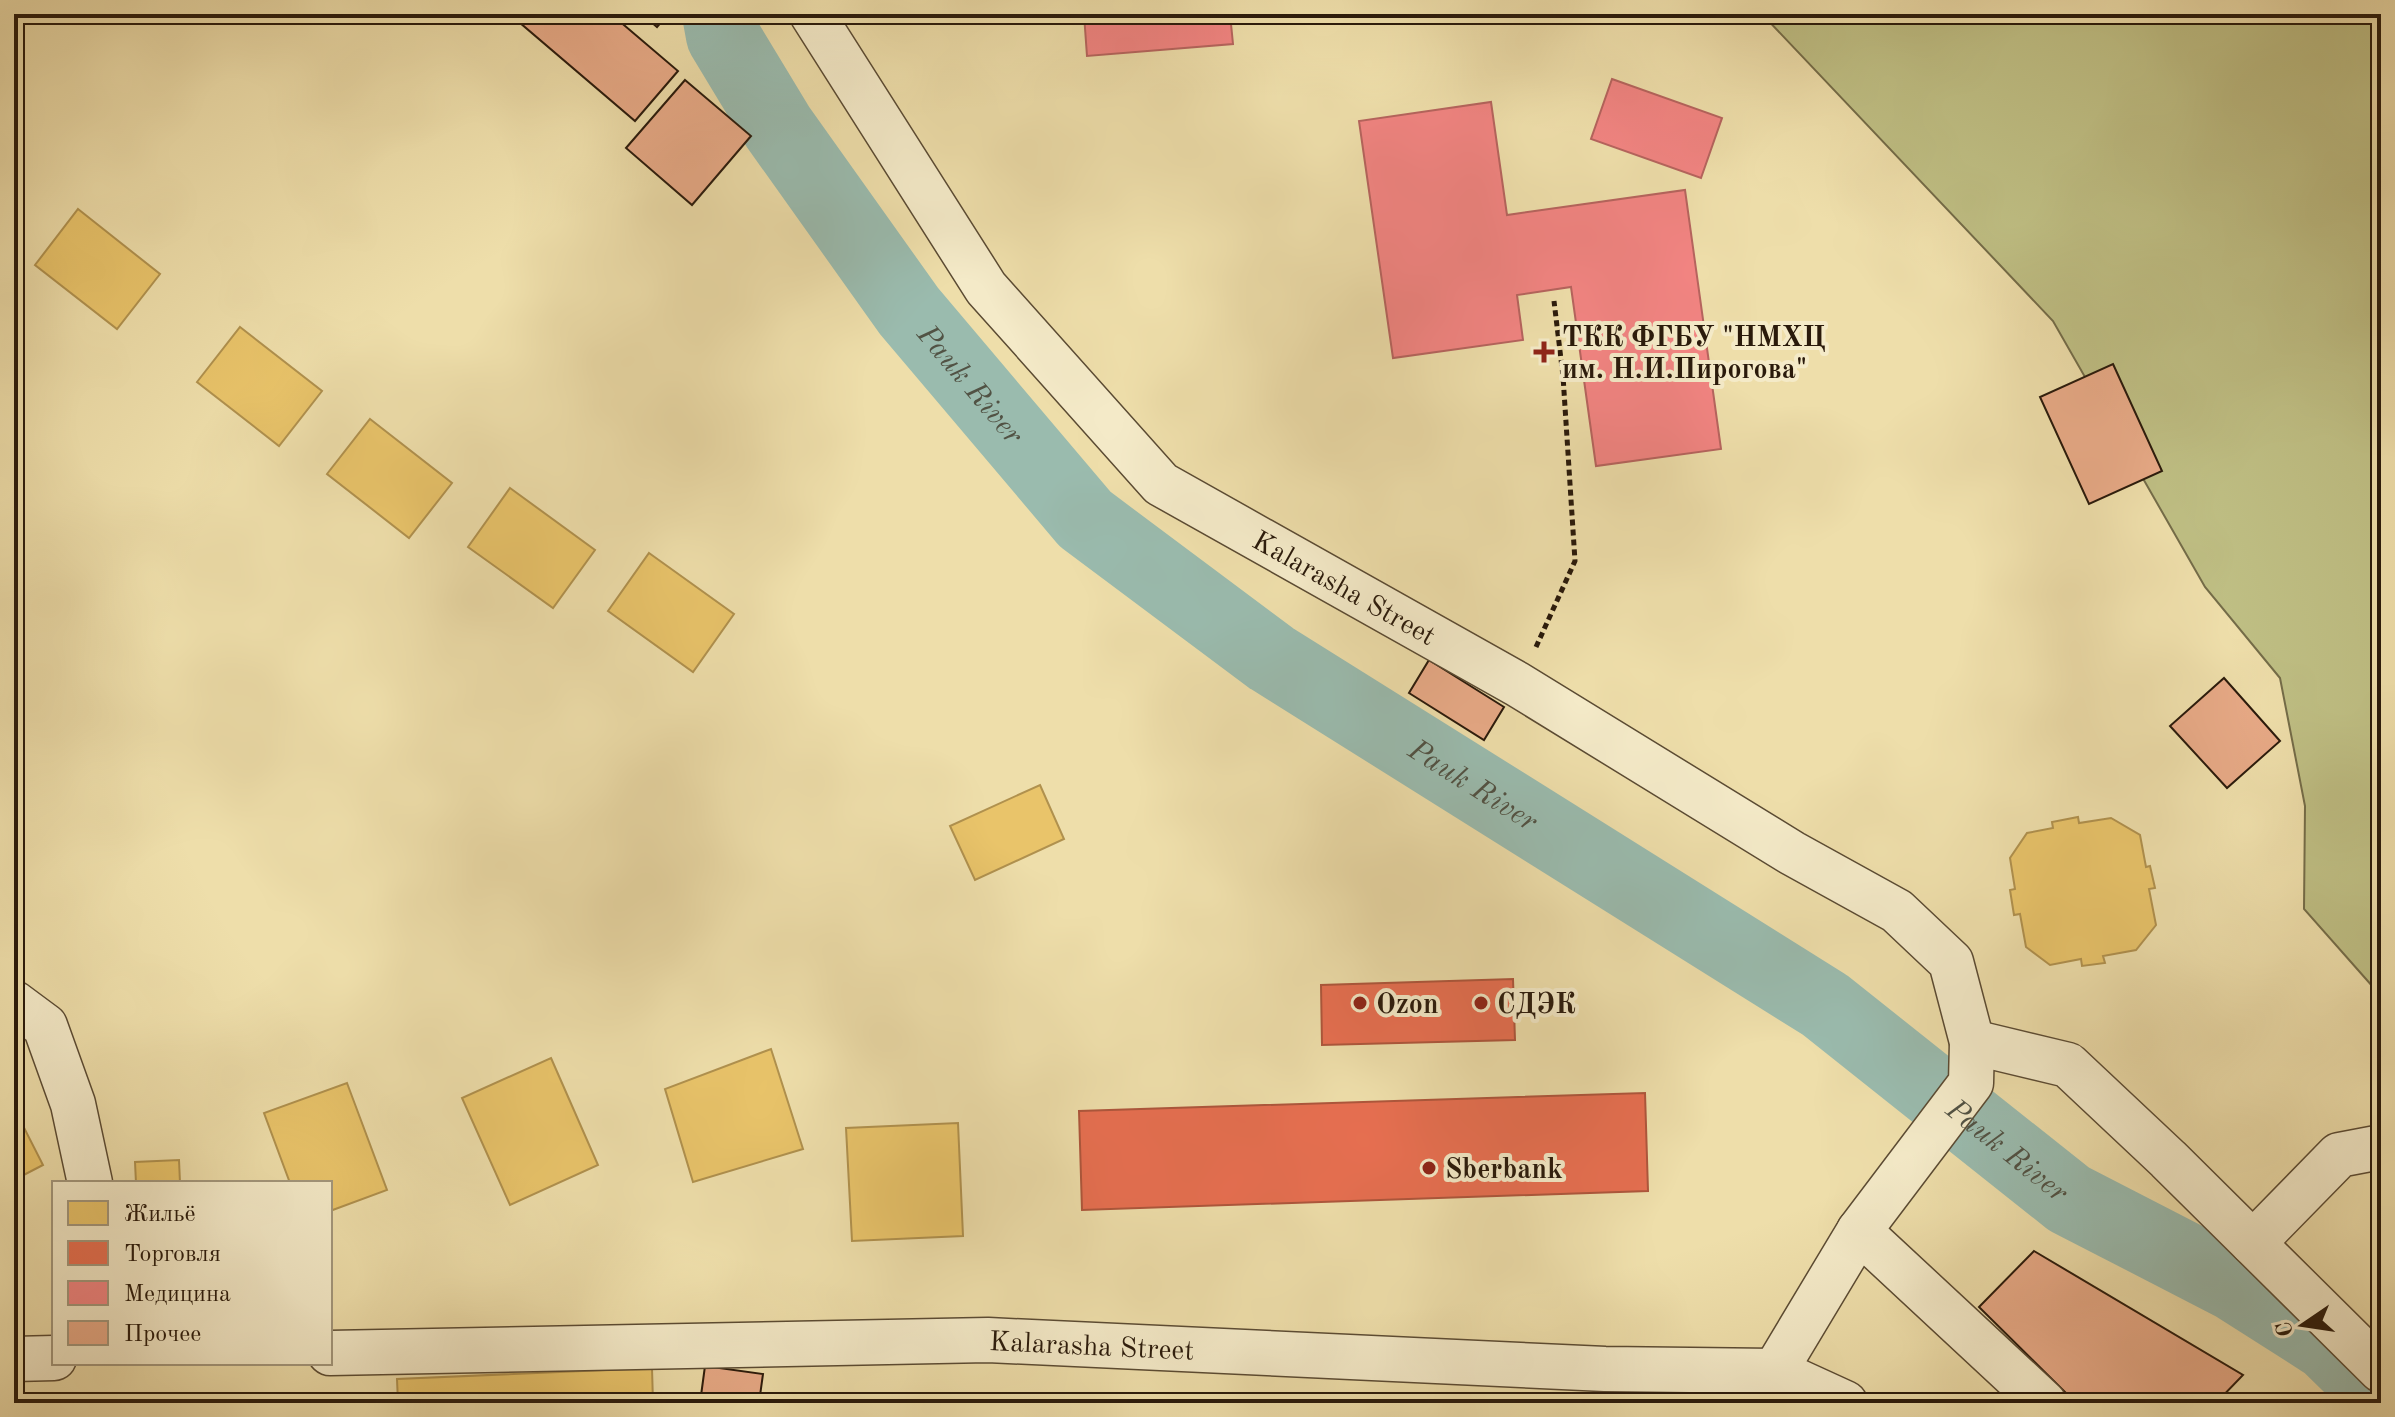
<svg xmlns="http://www.w3.org/2000/svg" width="2395" height="1417" font-family="'Old Standard TT',serif">
  <style>
    .green { fill: #bfbf84; stroke: #746c48; stroke-width: 2 }
    .homes { fill: #e9c46a; stroke: #b0914e; stroke-width: 2 }
    .shops { fill: #e76f51; stroke: #ae563c; stroke-width: 2 }
    .health { fill: #f28482; stroke: #b6645e; stroke-width: 2 }
    .lines { fill: none; stroke-linecap: round; stroke-linejoin: round }
    .river { stroke: #9abbae; stroke-width: 74 }
    .building { fill: #e8aa87; stroke: #2a1a0b; stroke-width: 2 }
    .minor-casing { stroke: #5b4b33; stroke-width: 47 }
    .path { stroke: #2a1a0b; stroke-width: 5; stroke-dasharray: 6 4; stroke-linecap: butt }
    .minor { stroke: #f4eac8; stroke-width: 44 }
    .poi-dot { fill: #8f2418; stroke: #f4eac8; stroke-width: 3 }
    .labels { text-anchor: middle; stroke-width: 8; stroke-linejoin: round; paint-order: stroke }
    .poi-label { font-size: 28px; font-weight: bold; fill: #2a1a0b; stroke: #f4eac8; text-anchor: start }
    .street-label { font-size: 28px; fill: #2a1a0b; stroke: #f4eac8 }
    .water-label { font-size: 30px; font-style: italic; fill: #515244; stroke: #f4eac8 }
  </style>
  <rect width="100%" height="100%" fill="#eedeaa"/>
  <filter id="stains"><feTurbulence type="fractalNoise" baseFrequency=".0025" numOctaves="4"/><feColorMatrix values="0 0 0 0 .2 0 0 0 0 .09 0 0 0 0 .02 0 0 0 .5 -.17"/></filter>
  <radialGradient id="worn" r=".72"><stop offset=".6" stop-color="#630" stop-opacity="0"/><stop offset="1" stop-color="#630" stop-opacity=".3"/></radialGradient>
  <polygon class="green" points="1762,14 2381,14 2381,996 2304,909 2305,806 2280,678 2205,587 2053,321"/>
  <g class="homes">
    <polygon points="78,209 160,274 117,329 35,265"/>
    <polygon points="240,327 322,391 279,446 197,382"/>
    <polygon points="370,419 452,483 409,538 327,474"/>
    <polygon points="510,488 595,550 553,608 468,547"/>
    <polygon points="649,553 734,614 693,672 608,611"/>
    <polygon points="1040,785 1064,839 975,880 950,826"/>
    <polygon points="2078,817 2079,823 2111,818 2140,835 2146,867 2150,866 2155,888 2149,889 2156,925 2136,950 2103,956 2105,963 2082,966 2081,959 2050,965 2026,947 2020,914 2014,915 2010,890 2015,889 2010,858 2027,833 2053,828 2052,822"/>
    <polygon points="771,1049 803,1149 693,1182 665,1089"/>
    <polygon points="551,1058 598,1165 510,1205 462,1098"/>
    <polygon points="347,1083 387,1190 330,1211 330,1183 290,1183 264,1113"/>
    <polygon points="14,1108 43,1165 14,1180"/>
    <polygon points="958,1123 963,1236 852,1241 846,1128"/>
    <polygon points="179,1160 180,1183 136,1183 135,1162"/>
    <polygon points="2381,1250 2381,1300 2371,1290 2371,1260"/>
    <polygon points="652,1368 653,1403 398,1403 397,1379"/>
  </g>
  <g class="shops">
    <polygon points="1513,979 1515,1040 1322,1045 1321,985"/>
    <polygon points="1645,1093 1648,1191 1082,1210 1079,1111"/>
  </g>
  <g class="health">
    <polygon points="1084,14 1230,14 1233,44 1087,56"/>
    <polygon points="1612,79 1722,118 1701,178 1591,139"/>
    <polygon points="1491,102 1507,215 1685,190 1721,449 1596,466 1571,287 1517,295 1523,340 1393,358 1359,121"/>
  </g>
  <g class="lines">
    <path class="river" id="s1" d="M719,14L723,36L778,127L909,311L1085,519L1271,658L1825,1005L2069,1199L2234,1284L2328,1344L2381,1396"/>
  </g>
  <g class="building">
    <polygon points="525,14 611,14 678,71 635,121 519,22"/>
    <polygon points="642,14 668,14 657,27"/>
    <polygon points="685,80 751,136 692,205 626,148"/>
    <polygon points="2113,364 2162,471 2089,504 2040,397"/>
    <polygon points="1429,660 1504,707 1484,740 1409,693"/>
    <polygon points="2224,678 2280,741 2227,788 2170,726"/>
    <polygon points="2034,1251 2243,1375 2216,1403 2076,1403 1979,1307"/>
    <polygon points="705,1366 763,1374 759,1403 700,1403"/>
    <rect x="871" y="1397" width="64" height="6"/>
    <polygon points="806,1398 839,1400 839,1403 805,1403"/>
  </g>
  <g class="lines">
    <defs>
      <g id="minor">
        <path id="s2" d="M812,14L986,288L1161,484L1517,684L1792,853L1897,911L1951,962L1972,1042L1971,1083L1859,1231L1775,1371"/>
        <polyline points="14,1003 45,1026 73,1104 90,1183"/>
        <polyline points="1972,1042 2068,1065 2168,1159 2381,1370"/>
        <polyline points="1859,1231 2044,1403"/>
        <polyline points="2253,1243 2339,1155 2381,1147"/>
        <path id="s3" d="M330,1353L988,1340L1605,1369L1775,1371L1845,1403"/>
        <polyline points="14,1359 54,1358"/>
      </g>
    </defs>
    <use href="#minor" class="minor-casing"/>
    <polyline class="path" points="1536,647 1575,561 1563,376 1554,301"/>
    <use href="#minor" class="minor"/>
  </g>
  <g class="poi-dot">
    <path d="M1540 340h8v8h8v8h-8v8h-8v-8h-8v-8h8z"/>
    <circle cx="1360" cy="1003" r="8"/>
    <circle cx="1481" cy="1003" r="8"/>
    <circle cx="1429" cy="1168" r="8"/>
  </g>
  <g class="labels">
    <g class="poi-label">
      <text x="1562" y="346">ТКК ФГБУ "НМХЦ<tspan x="1562" dy="32">им. Н.И.Пирогова"</tspan></text>
      <text x="1376" y="1013">Ozon</text>
      <text x="1497" y="1013">СДЭК</text>
      <text x="1445" y="1178">Sberbank</text>
    </g>
    <g class="street-label">
      <text dy="10" stroke="none"><textPath href="#s2" startOffset="798">Kalarasha Street</textPath></text>
      <text dy="10" stroke="none"><textPath href="#s3" startOffset="762">Kalarasha Street</textPath></text>
    </g>
    <g class="water-label">
      <text dy="10" stroke="none"><textPath href="#s1" startOffset="450">Pauk River</textPath></text>
      <text dy="10" stroke="none"><textPath href="#s1" startOffset="1098">Pauk River</textPath></text>
      <text dy="10" stroke="none"><textPath href="#s1" startOffset="1746">Pauk River</textPath></text>
    </g>
  </g>
  <rect width="2395" height="1417" fill="none" stroke="#eedeaa" stroke-width="48"/>
  <rect x="16" y="16" width="2363" height="1385" fill="none" stroke="#2a1a0b" stroke-width="4"/>
  <rect x="24" y="24" width="2347" height="1369" fill="none" stroke="#2a1a0b" stroke-width="2"/>
  <rect x="52" y="1181" width="280" height="184" fill="#f4eac8" stroke="#a3977c" stroke-width="2"/>
  <rect x="68" y="1201" width="40" height="24" fill="#e9c46a" stroke="#a3977c" stroke-width="2"/>
  <text x="124" y="1221" font-size="24" fill="#2a1a0b">Жильё</text>
  <rect x="68" y="1241" width="40" height="24" fill="#e76f51" stroke="#a3977c" stroke-width="2"/>
  <text x="124" y="1261" font-size="24" fill="#2a1a0b">Торговля</text>
  <rect x="68" y="1281" width="40" height="24" fill="#f28482" stroke="#a3977c" stroke-width="2"/>
  <text x="124" y="1301" font-size="24" fill="#2a1a0b">Медицина</text>
  <rect x="68" y="1321" width="40" height="24" fill="#e8aa87" stroke="#a3977c" stroke-width="2"/>
  <text x="124" y="1341" font-size="24" fill="#2a1a0b">Прочее</text>
  <g transform="translate(2303 1325) rotate(257)" stroke="#f4eac8" stroke-width="6" paint-order="stroke">
  <path d="M0-6L14 30L0 20L-14 30Z" fill="#2a1a0b"/>
  <text y="-12" font-size="22" font-weight="bold" text-anchor="middle" fill="#2a1a0b">С</text>
  </g>
  <rect width="100%" height="100%" filter="url(#stains)"/>
  <rect width="100%" height="100%" fill="url(#worn)"/>
</svg>
